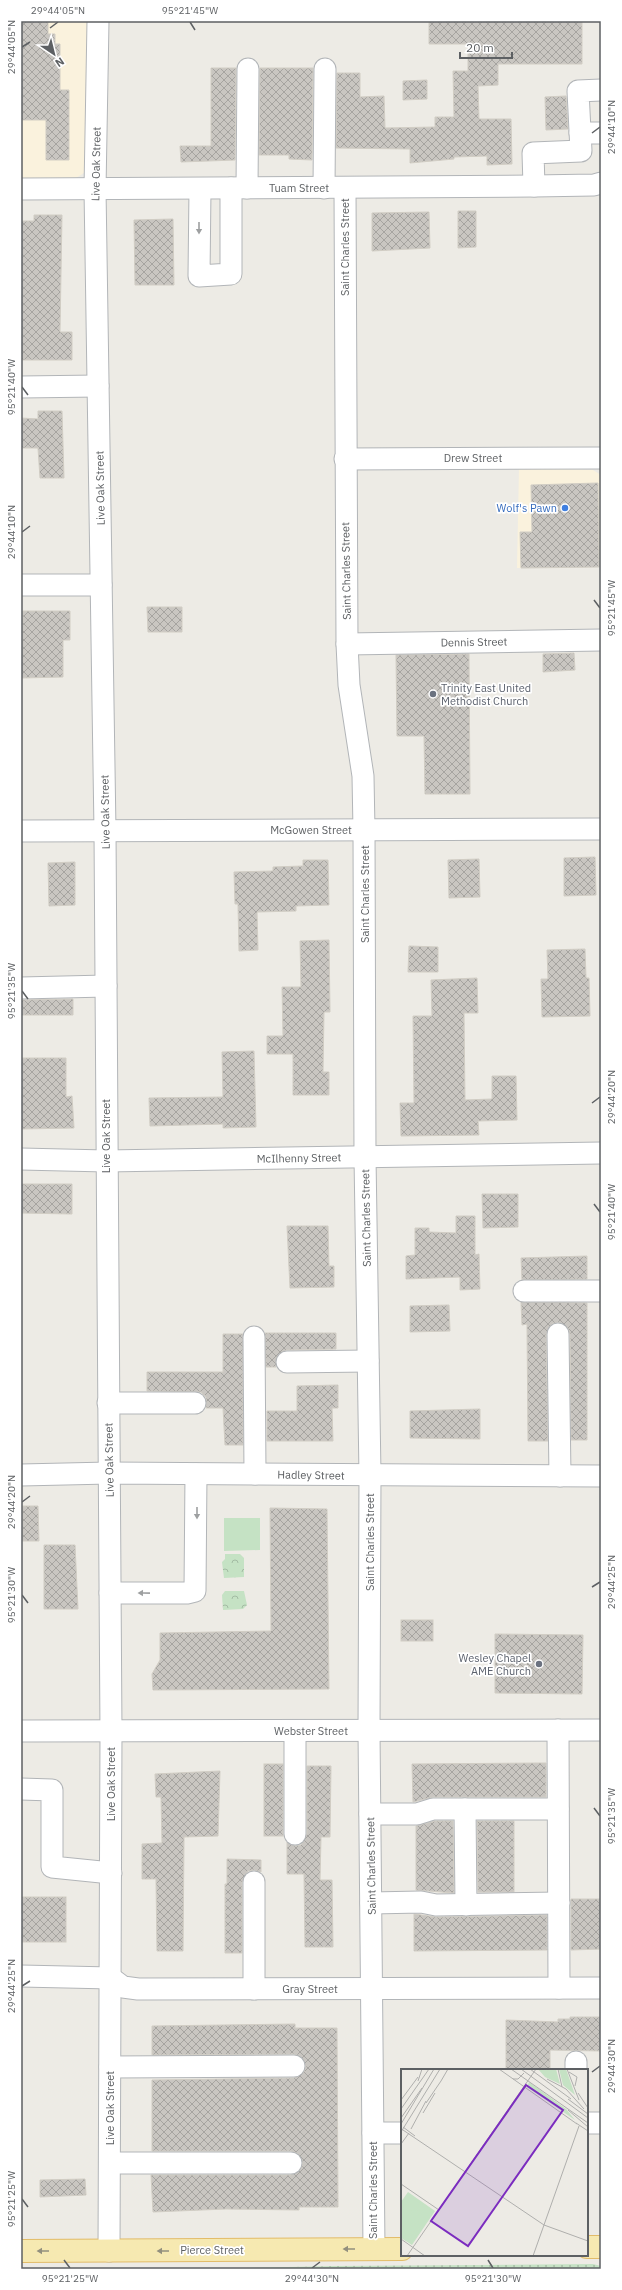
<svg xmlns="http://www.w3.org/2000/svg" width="622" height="2290" font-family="'IBM Plex Sans',sans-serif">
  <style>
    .commercial { fill: #faf2dd }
    .grass { fill: url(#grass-dots) }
    .forest { fill: url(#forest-crowns) }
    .pitch { fill: #c5e2c4 }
    .building { fill: url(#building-cross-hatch); stroke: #d1cdc4 }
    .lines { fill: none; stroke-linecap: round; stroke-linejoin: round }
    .minor-casing { stroke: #b2b5b8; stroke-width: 23 }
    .major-casing { stroke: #e2bc69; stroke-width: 24 }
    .minor { stroke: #fff; stroke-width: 21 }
    .major { stroke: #f6e9b1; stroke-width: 22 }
    .oneway { fill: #9ea0a1 }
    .oneway2 { fill: #93907e }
    .ticks { fill: none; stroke: #5d6063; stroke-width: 1.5 }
    .shop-dot { fill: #3f7fe0; stroke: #fff; stroke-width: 1.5 }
    .worship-dot { fill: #6b7280; stroke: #fff; stroke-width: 1.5 }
    .labels { text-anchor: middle; stroke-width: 3.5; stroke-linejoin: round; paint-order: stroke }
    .street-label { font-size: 11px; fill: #5d6063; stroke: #fff }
    .shop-label { font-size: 11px; fill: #366cbe; stroke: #fff; text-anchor: end }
    .worship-label { font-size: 11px; fill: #5b616d; stroke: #fff; text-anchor: start }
    .inset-road { fill: none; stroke: #afafad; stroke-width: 1 }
    .view { fill: #7b2cbf; fill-opacity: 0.15; stroke: #7b2cbf; stroke-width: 2 }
    .inset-edge { fill: none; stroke: #5d6063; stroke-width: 2 }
    .neatline { fill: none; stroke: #5d6063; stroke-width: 1.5 }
    .ticks-label { font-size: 10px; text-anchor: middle; fill: #5d6063 }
  </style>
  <defs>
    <pattern id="grass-dots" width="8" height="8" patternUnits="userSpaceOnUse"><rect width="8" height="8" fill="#c5e2c4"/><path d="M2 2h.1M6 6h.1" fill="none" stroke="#a3bba3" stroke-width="1.8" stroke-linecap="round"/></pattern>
    <pattern id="forest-crowns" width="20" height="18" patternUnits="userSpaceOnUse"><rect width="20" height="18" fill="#c5e2c4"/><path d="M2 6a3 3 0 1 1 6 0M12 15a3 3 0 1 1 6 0" fill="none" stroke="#a3bba3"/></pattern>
    <pattern id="building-cross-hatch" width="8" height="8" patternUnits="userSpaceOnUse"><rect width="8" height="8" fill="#c9c6c1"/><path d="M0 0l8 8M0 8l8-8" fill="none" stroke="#a6a4a0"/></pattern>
  </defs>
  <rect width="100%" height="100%" fill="#edebe5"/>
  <g class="commercial">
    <polygon points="21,21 90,21 87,171 76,178 21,178"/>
    <polygon points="519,468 593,470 601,475 601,567 517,568"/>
  </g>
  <polygon class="grass" points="593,2264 601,2266 601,2269 205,2269 335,2266"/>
  <g class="forest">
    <polygon points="225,1554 240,1554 244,1558 244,1577 224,1578 222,1562 225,1559"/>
    <polygon points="225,1591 244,1591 247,1605 243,1609 223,1610 222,1595"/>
  </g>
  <polygon class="pitch" points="224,1518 260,1518 260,1550 224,1551"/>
  <g class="building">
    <polygon points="21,21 48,21 48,34 55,34 55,44 60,44 60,90 69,90 69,160 46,160 46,120 21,120"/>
    <polygon points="429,21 582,21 582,64 498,64 498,85 478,86 479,119 511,119 512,164 487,165 487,156 454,157 454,159 410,163 410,149 336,148 337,73 360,73 360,97 384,96 385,128 435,127 435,117 454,117 453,71 468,71 468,44 429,44"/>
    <polygon points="211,68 236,68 235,160 181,162 180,146 211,146"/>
    <polygon points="260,68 313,68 312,160 289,159 289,155 259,155"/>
    <polygon points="427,80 427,99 403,100 403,81"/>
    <polygon points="566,96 568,129 546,130 545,97"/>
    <polygon points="458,211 476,211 476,247 458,248"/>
    <polygon points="429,212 430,248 372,251 372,213"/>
    <polygon points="34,215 62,215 60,332 72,332 72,360 21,360 21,221 34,221"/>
    <polygon points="173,219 174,285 135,285 134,220"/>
    <polygon points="38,411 62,411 64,478 40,478 38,448 21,448 21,418 38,419"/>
    <polygon points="598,483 599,567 521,568 520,532 532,532 531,485"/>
    <polygon points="147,607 182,607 182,632 148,632"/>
    <polygon points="23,611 70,611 70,640 63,640 63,677 21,678"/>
    <polygon points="574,653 575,670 543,672 543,654"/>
    <polygon points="469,654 470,794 425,794 424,736 397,736 396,655"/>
    <polygon points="595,857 596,895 564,896 564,858"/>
    <polygon points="479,859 480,897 449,898 448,860"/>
    <polygon points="303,860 328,860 329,905 296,906 296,911 257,912 258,950 239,951 238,904 235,904 234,872 273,871 273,867 303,866"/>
    <polygon points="75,862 75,905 49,906 48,863"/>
    <polygon points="329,940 330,1012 324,1012 323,1072 329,1072 329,1095 293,1095 293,1054 267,1054 267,1036 283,1036 282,987 301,987 300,941"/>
    <polygon points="409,946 438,947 438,972 408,972"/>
    <polygon points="585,949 586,978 589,978 590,1016 542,1017 541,979 548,979 547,950"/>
    <polygon points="477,978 478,1013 464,1013 465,1100 492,1099 492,1076 516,1076 517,1120 478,1121 479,1135 401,1136 400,1103 414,1103 413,1016 432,1016 431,980"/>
    <polygon points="73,999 73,1015 21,1015 21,1000"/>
    <polygon points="254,1051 256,1127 223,1128 223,1124 150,1126 149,1098 223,1097 222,1052"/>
    <polygon points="21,1058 66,1058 66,1097 72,1096 74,1128 21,1129"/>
    <polygon points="21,1184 72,1184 72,1214 21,1213"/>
    <polygon points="482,1194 518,1194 518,1227 483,1228"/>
    <polygon points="456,1216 475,1216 475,1255 479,1254 480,1289 460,1290 460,1277 406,1279 406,1256 415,1255 415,1228 429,1228 429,1232 456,1233"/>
    <polygon points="287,1226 328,1226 329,1266 334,1266 334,1287 290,1288"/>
    <polygon points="587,1256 587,1279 522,1280 521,1258"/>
    <polygon points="521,1302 587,1303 587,1440 571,1440 570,1334 568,1328 558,1322 552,1324 546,1334 548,1441 528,1441 527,1324 522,1325"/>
    <polygon points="449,1305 450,1331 410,1332 410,1306"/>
    <polygon points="265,1333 336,1333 336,1349 286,1350 277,1356 276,1367 266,1367"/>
    <polygon points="223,1334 243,1334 243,1445 225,1445 223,1408 206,1408 206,1397 201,1392 147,1391 147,1372 223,1372"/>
    <polygon points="338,1385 338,1408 332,1408 333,1441 267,1441 267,1411 297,1411 297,1386"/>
    <polygon points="480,1409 480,1439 410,1438 410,1411"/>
    <polygon points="22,1506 38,1506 39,1541 22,1541"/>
    <polygon points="270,1508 327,1509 329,1689 153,1690 152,1674 160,1660 160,1633 271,1631"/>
    <polygon points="44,1545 75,1545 78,1609 44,1609"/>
    <rect x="401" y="1620" width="32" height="21"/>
    <polygon points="495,1634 583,1635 582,1694 495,1693"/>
    <polygon points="539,1763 546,1763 546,1797 433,1797 413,1802 412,1764"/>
    <rect x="264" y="1764" width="19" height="72"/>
    <polygon points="307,1766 331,1766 330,1837 321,1837 320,1880 332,1880 333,1947 305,1947 304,1874 287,1874 287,1842 295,1846 301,1845 307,1834"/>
    <polygon points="220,1771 218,1836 184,1837 183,1951 157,1951 156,1879 142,1879 142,1844 162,1843 161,1797 156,1797 155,1774"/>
    <polygon points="435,1821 453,1821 454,1893 416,1890 416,1826"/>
    <polygon points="477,1821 514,1821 514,1892 478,1892"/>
    <polygon points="227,1859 261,1860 261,1872 254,1870 248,1871 242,1882 242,1953 225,1953 225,1884 227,1884"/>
    <rect x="21" y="1897" width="45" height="45"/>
    <polygon points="571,1899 600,1899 601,1949 571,1950"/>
    <polygon points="414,1914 436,1917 547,1915 547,1950 414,1951"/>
    <polygon points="570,2017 601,2017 601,2051 550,2050 550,2070 506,2070 506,2020 558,2022 558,2019 570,2019"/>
    <polygon points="295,2024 295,2028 337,2028 338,2207 299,2207 299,2210 226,2209 153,2212 151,2175 291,2175 301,2169 303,2163 297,2153 291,2151 152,2151 152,2080 294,2078 304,2072 306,2066 300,2056 294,2054 152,2055 152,2026"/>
    <polygon points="85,2179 86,2195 40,2197 40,2180"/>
  </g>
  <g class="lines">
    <defs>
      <g id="minor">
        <polyline points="98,21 95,189 105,831 111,1732 109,2251"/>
        <polyline points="580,133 601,133"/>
        <polyline points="534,186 533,153 581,151 578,91 601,90"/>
        <polyline points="247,188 248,69"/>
        <polyline points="324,188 325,69"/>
        <polyline points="345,188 347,644 349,685 363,776 364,830 365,1157 370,1475 369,1731 374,2249"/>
        <polyline points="21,189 534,186 594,185 601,183"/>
        <polyline points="200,189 199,276 231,274 231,188"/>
        <polyline points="21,387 98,386"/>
        <polyline points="345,459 601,458"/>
        <polyline points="21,585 101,585"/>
        <polyline points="347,644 601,640"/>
        <polyline points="21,831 601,829"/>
        <polyline points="21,988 106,986"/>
        <polyline points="21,1159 106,1161 601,1153"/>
        <polyline points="524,1291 601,1291"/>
        <polyline points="558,1334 560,1476"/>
        <polyline points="254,1337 255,1474"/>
        <polyline points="287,1362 368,1361"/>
        <polyline points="108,1403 195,1403"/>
        <polyline points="21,1475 109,1473 601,1476"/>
        <polyline points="110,1593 187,1593 195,1591 196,1474"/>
        <polyline points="558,1730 559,1988"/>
        <polyline points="21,1731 601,1730"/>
        <polyline points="21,1789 52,1790 52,1867 111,1873"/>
        <polyline points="465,1809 466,1905"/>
        <polyline points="370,1814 417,1814 433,1809 558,1809"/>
        <polyline points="295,1834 295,1731"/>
        <polyline points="371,1903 421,1902 436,1905 559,1903"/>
        <polyline points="21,1976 111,1978 123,1987 138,1989 601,1988"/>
        <polyline points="254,1989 254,1882"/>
        <polyline points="576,2062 576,2070"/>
        <polyline points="110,2067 294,2066"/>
        <polyline points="587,2123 601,2123"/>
        <polyline points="373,2133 402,2133"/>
        <polyline points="110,2163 291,2163"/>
      </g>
      <g id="major">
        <polyline points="587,2247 601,2247"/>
        <polyline points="21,2251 402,2249"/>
      </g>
    </defs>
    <use href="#minor" class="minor-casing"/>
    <use href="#major" class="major-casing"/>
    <use href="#minor" class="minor"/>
    <use href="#major" class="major"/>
  </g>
  <defs><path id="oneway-solid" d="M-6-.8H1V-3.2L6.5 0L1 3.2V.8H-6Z"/></defs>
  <g class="oneway">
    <use href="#oneway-solid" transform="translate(199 228) rotate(90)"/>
    <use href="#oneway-solid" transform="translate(197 1513) rotate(90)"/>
    <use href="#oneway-solid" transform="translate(144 1593) rotate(-179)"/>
  </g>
  <g class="oneway2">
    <use href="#oneway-solid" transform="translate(349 2249) rotate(180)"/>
    <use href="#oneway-solid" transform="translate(43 2251) rotate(180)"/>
    <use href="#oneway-solid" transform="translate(163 2251) rotate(180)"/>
  </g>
  <path class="ticks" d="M190,22L195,30M50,28L58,22M22,47L30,42M592,133L600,127M22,387L28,395M22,532L30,526M594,600L600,608M22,991L28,999M592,1103L600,1097M594,1204L600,1212M22,1502L30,1496M592,1587L600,1582M22,1595L28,1603M594,1808L600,1816M22,1986L30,1981M592,2072L600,2066M22,2199L28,2207M64,2260L70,2268M488,2260L493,2268M312,2268L320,2262"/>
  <circle class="shop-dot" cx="565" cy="508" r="4"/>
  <g class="worship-dot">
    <circle cx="433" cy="694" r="4"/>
    <circle cx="539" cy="1664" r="4"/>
  </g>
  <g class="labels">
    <g class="street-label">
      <text transform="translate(96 164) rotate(-89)" y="4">Live Oak Street</text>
      <text x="299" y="192">Tuam Street</text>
      <text transform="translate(345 247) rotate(-90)" y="4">Saint Charles Street</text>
      <text x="473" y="462">Drew Street</text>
      <text transform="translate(100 488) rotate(-91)" y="4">Live Oak Street</text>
      <text transform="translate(346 571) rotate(-91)" y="4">Saint Charles Street</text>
      <text transform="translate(474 642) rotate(-1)" y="4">Dennis Street</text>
      <text transform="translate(105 812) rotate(-91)" y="4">Live Oak Street</text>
      <text x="311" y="834">McGowen Street</text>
      <text transform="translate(365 894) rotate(-90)" y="4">Saint Charles Street</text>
      <text transform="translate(106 1136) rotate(-90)" y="4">Live Oak Street</text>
      <text transform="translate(299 1158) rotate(-1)" y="4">McIlhenny Street</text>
      <text transform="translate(366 1218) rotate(-91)" y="4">Saint Charles Street</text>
      <text transform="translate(109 1460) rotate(-91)" y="4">Live Oak Street</text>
      <text transform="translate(311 1475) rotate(1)" y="4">Hadley Street</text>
      <text transform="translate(370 1542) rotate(-90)" y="4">Saint Charles Street</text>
      <text x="311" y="1735">Webster Street</text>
      <text transform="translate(111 1784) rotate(-90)" y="4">Live Oak Street</text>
      <text transform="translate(371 1866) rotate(-91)" y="4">Saint Charles Street</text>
      <text x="310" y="1993">Gray Street</text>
      <text transform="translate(110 2108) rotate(-90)" y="4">Live Oak Street</text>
      <text transform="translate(373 2190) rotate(-90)" y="4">Saint Charles Street</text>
      <text x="212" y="2254">Pierce Street</text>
    </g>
    <g class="shop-label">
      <text x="557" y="512">Wolf's Pawn</text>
    </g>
    <g class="worship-label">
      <text x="441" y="692">Trinity East United<tspan x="441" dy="13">Methodist Church</tspan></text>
      <text x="531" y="1662" text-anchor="end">Wesley Chapel<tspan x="531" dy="13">AME Church</tspan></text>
    </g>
  </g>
  <g transform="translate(401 2069)">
    <rect width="187" height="187" fill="#edebe5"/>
    <path d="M137,0H155L159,15L144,8ZM158,0H165L174,26L162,16ZM128,13L165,40L174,51L126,18Z" fill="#c5e2c4"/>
    <path d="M7,123L34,142L11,176L0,169V133Z" fill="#c5e2c4"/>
    <path d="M11,129L23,136L18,141L9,142L5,138Z" fill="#c5e2c4"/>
    <path class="inset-road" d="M98,0L176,55M110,0L187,54M120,0L187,49M129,0L170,30M157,0L161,18M166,0L178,31M168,3L176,8L174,17M112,10H117L123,4M146,10L165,20L183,40M17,12L21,0M40,12L47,0M177,24L187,39M167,30L187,45M0,31L17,8M25,34L40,12M0,40L28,0M167,41L187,58M22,44L34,24M0,49L21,19M175,54L187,62M0,55L33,0M2,58L14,67M10,60L25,32M2,61L143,156L187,172M0,63L39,0M0,75L8,64M0,115L38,141M0,170L24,187M6,187L135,0M132,187L178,57"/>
    <path class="view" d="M125,16L162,41L67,177L30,152Z"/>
    <rect width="187" height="187" class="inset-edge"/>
  </g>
  <rect width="622" height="2290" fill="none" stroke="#ffffff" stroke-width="44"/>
  <g transform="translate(54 54) rotate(145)" stroke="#ffffff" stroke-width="3" paint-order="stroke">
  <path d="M0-3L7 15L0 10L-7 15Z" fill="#5d6063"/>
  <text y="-6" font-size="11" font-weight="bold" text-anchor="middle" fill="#5d6063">N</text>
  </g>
  <path d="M460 52v6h52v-6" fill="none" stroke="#5d6063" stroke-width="2"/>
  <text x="466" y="52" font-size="12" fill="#5d6063" stroke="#ffffff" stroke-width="3" paint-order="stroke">20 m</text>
  <rect x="22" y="22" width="578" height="2246" class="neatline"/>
  <g class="ticks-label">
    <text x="58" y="14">29°44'05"N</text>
    <text x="190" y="14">95°21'45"W</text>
    <text transform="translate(11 47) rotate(-90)" y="4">29°44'05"N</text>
    <text transform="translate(611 127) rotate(-90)" y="4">29°44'10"N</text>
    <text transform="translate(11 387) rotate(-90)" y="4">95°21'40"W</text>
    <text transform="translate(11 532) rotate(-90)" y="4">29°44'10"N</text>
    <text transform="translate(611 608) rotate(-90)" y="4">95°21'45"W</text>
    <text transform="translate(11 991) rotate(-90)" y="4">95°21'35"W</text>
    <text transform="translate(611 1097) rotate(-90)" y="4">29°44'20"N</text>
    <text transform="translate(611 1212) rotate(-90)" y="4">95°21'40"W</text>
    <text transform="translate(11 1502) rotate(-90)" y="4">29°44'20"N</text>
    <text transform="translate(611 1582) rotate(-90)" y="4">29°44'25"N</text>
    <text transform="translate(11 1595) rotate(-90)" y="4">95°21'30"W</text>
    <text transform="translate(611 1816) rotate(-90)" y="4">95°21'35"W</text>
    <text transform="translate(11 1986) rotate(-90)" y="4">29°44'25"N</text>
    <text transform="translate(611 2066) rotate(-90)" y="4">29°44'30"N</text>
    <text transform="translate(11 2199) rotate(-90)" y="4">95°21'25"W</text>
    <text x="70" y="2282">95°21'25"W</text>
    <text x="312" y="2282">29°44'30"N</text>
    <text x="493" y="2282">95°21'30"W</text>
  </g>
</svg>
